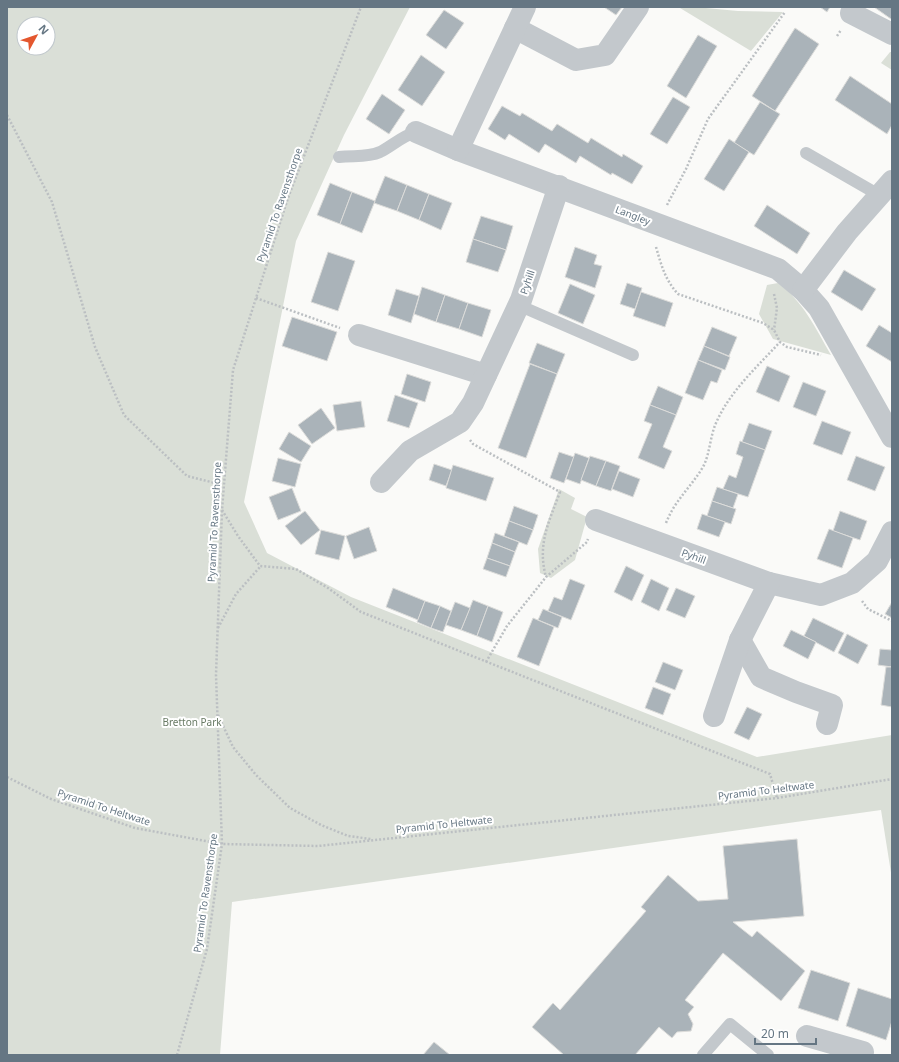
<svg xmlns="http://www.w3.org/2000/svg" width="899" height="1062" font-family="'Noto Sans',sans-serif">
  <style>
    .green { fill: #dadfd7; fill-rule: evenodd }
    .building { fill: #aab3b9; stroke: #dcdcda }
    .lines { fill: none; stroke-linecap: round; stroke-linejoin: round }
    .path { stroke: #bbbfc2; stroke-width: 2.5; stroke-dasharray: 2 2; stroke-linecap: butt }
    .service { stroke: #c3c8cc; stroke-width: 12 }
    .minor { stroke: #c3c8cc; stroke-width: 22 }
    .labels { text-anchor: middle; stroke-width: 4; stroke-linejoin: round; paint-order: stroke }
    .street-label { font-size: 10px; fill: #657683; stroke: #fff }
    .park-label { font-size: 10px; fill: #687a64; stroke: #fff }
  </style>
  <rect width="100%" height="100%" fill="#fafaf8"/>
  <g class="green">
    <path d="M7,7H410L344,135L296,241L244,502L267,553L351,597L757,757L892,735V879L881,810L232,902L220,1055H7ZM24,24H48V48H24Z"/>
    <polygon points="695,7 738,11 783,12 751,51 680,8"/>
    <polygon points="890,52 892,52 892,70 881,63"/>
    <path d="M778,283C803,301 816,329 831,355L773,339L759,314L767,285Z"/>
    <polygon points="559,489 575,498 571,509 587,517 575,560 551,578 540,573 538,549"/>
  </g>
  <g class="building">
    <polygon points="604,7 622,7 616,15"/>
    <polygon points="820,7 830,7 827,12"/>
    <polygon points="874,7 892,7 892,18 891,19"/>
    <polygon points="444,10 464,23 446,49 426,35"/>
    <polygon points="795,28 819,44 775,111 752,96"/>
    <polygon points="698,35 717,46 686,98 667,86"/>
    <polygon points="421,55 445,72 422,106 398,90"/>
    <polygon points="850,76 892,104 892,125 887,134 835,100"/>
    <polygon points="382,94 405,110 389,134 366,119"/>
    <polygon points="673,97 690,107 667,144 650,134"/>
    <polygon points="760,102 780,114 754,155 734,143"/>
    <polygon points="502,106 520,116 522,113 552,131 557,124 588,143 591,138 622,157 623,154 643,166 632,184 612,173 611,175 580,156 576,163 545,144 539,153 509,134 505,140 488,129"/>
    <polygon points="729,139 749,152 724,191 704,179"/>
    <polygon points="385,176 407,185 397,211 374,203"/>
    <polygon points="330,183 352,192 340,224 317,215"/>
    <polygon points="407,185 429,194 419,220 397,211"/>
    <polygon points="352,192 375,201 362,233 340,224"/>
    <polygon points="429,194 452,203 441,230 419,220"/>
    <polygon points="767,205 810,233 797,254 754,226"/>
    <polygon points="481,216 513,226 506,250 473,239"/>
    <polygon points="473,239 506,250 498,272 466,262"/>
    <polygon points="575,247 597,255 594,264 602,266 595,288 565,277"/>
    <polygon points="328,252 355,261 338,311 311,302"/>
    <polygon points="844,270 876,289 862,311 831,292"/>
    <polygon points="627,283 642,288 635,309 620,304"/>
    <polygon points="570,284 595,295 583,324 558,313"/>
    <polygon points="422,287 445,295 436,322 414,314"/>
    <polygon points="396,289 419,296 411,323 388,315"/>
    <polygon points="641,292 673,303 665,327 633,316"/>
    <polygon points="445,295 468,303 459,329 436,322"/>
    <polygon points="468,303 491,310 482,337 459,329"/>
    <polygon points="292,317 337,332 327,361 282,346"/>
    <polygon points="879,325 892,333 892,362 866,346"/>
    <polygon points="712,327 737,337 729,356 704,346"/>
    <polygon points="537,343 565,354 557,374 529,363"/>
    <polygon points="704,346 730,357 725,370 698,360"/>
    <polygon points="698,360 722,370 717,383 711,381 703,400 685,393"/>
    <polygon points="530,364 557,374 526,458 498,448"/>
    <polygon points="767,366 790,376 779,402 756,392"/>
    <polygon points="407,374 431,382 425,402 401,394"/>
    <polygon points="803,382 826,391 816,416 793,407"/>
    <polygon points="658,386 683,397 676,415 650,405"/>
    <polygon points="395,395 418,403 409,428 387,421"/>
    <polygon points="361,401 365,427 337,431 333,405"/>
    <polygon points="650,405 676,415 663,447 672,451 664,469 638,458 652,424 644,421"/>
    <polygon points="321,408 335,428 312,444 298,425"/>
    <polygon points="822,421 851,432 842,455 813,444"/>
    <polygon points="749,423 772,431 765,450 742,442"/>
    <polygon points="289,432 311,446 301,462 279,449"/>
    <polygon points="740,441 765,450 748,497 723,489 729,475 736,478 743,457 736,454"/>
    <polygon points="559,452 574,457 564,483 550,478"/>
    <polygon points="575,453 589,458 580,484 566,479"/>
    <polygon points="590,456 606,461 596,486 581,480"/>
    <polygon points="856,456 885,467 875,491 847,480"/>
    <polygon points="278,458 301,464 295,487 272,481"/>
    <polygon points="606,461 620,466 611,491 596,486"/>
    <polygon points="434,464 452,470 446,486 429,480"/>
    <polygon points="453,465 494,478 486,501 446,488"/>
    <polygon points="619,471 640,479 633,497 612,489"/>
    <polygon points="717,487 738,494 733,508 712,501"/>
    <polygon points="292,488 301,511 278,520 269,497"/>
    <polygon points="712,501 736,509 731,524 707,516"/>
    <polygon points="514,506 538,515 533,530 509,521"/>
    <polygon points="305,511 320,530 301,545 285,526"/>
    <polygon points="840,511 867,521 860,540 833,531"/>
    <polygon points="702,514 725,522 719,537 697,529"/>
    <polygon points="509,521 533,530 527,545 504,536"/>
    <polygon points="369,527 377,551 354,559 346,536"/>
    <polygon points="829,529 853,538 842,568 817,559"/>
    <polygon points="321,530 345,536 339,560 315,554"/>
    <polygon points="495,533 519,542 515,552 492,543"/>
    <polygon points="492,543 515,552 510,566 487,558"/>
    <polygon points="487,558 510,566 506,577 483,569"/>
    <polygon points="626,566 644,575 632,601 614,592"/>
    <polygon points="570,579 585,585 571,620 548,611 554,597 562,600"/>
    <polygon points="651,579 669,588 659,611 641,602"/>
    <polygon points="393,588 425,601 418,620 386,607"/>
    <polygon points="676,588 695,596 685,618 666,610"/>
    <polygon points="473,600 488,606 477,636 461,630"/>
    <polygon points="425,601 440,606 431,628 417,622"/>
    <polygon points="455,602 470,608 461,630 446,625"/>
    <polygon points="892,602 892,618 885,614"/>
    <polygon points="440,606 451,611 443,632 431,628"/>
    <polygon points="488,606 503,612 492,642 477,636"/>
    <polygon points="543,609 562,617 558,628 538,620"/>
    <polygon points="533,618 554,627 539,666 517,657"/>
    <polygon points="813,618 844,633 834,652 804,636"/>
    <polygon points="791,630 816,642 808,659 783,646"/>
    <polygon points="847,634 868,645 858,664 838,653"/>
    <polygon points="880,649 892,650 892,667 878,665"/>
    <polygon points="663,662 683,670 675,690 655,682"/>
    <polygon points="886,667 892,667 892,707 881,705"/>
    <polygon points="653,687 671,694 663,715 645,708"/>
    <polygon points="747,707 762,714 749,740 734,733"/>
    <polygon points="797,839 804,916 733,922 752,937 757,931 805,971 781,1001 723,953 685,1000 694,1007 688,1014 693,1024 691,1031 677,1032 672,1038 659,1027 635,1055 564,1055 532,1027 553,1003 560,1010 646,911 641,907 668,875 698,901 728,899 723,846"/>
    <polygon points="811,970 850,983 838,1021 798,1008"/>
    <polygon points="858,988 892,999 892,1021 886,1040 846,1026"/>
    <polygon points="434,1042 450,1055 423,1055"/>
  </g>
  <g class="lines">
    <g class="path">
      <polyline points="837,36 841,30"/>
      <polyline points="7,115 52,202 95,347 124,415 187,476 223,485"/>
      <polyline points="667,205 686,169 708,119 785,12"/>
      <path d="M656,247C661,264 665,280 678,294L763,323L774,330L780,342L787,347L821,355"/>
      <polyline points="774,294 777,308 774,330"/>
      <polyline points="256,298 340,328"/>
      <path d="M470,440L473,444L560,492C549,522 537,544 546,577"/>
      <polyline points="222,510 238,536 260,566 296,569 328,588 361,612 770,774 777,798"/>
      <path d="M666,523C675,500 691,487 703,467C710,454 710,436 716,423C730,391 757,367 780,342"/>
      <polyline points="862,601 868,609 892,621"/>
      <polyline points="218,628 236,594 260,567"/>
      <polyline points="486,662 507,626 546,577 587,542 588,539"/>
      <polyline points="218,715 233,747 256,775 290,808 321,825 348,836 371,839"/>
      <polyline points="7,777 51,799 135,828 222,844 318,846 777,798 892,779"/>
      <polyline points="177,1055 207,949 222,844 216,675 222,510 233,370 288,198 361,7"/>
    </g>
    <g class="service">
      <polyline points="806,153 879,195"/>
      <path d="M339,157C353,155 367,158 380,152C392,146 402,136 416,132"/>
      <polyline points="518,305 633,355"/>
      <polyline points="703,1055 730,1024 768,1055"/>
    </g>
    <g class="minor">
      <polyline points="851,13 892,34"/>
      <polyline points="515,28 576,60 605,55 638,7"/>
      <polyline points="416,132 458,150 778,269 803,290 819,308 892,437"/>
      <polyline points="458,150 525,7"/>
      <polyline points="803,290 847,232 892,181"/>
      <polyline points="359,335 486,375"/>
      <polyline points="381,482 410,451 460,422 473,403 521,300 559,186"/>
      <polyline points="596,520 769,583 821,595 852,583 877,561 892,532"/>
      <polyline points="740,640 761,677 796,692 832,705 827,724"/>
      <polyline points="714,716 740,640 769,583"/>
      <polyline points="807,1036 863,1052 862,1055"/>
    </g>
  </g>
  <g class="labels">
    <g class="street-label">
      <text transform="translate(279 205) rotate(-71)" y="4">Pyramid To Ravensthorpe</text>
      <text transform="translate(633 215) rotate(21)" y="4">Langley</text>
      <text transform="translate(527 282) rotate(-71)" y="4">Pyhill</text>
      <text transform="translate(214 522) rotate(-87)" y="4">Pyramid To Ravensthorpe</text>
      <text transform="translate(694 556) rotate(20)" y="4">Pyhill</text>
      <text transform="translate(766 790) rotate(-7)" y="4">Pyramid To Heltwate</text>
      <text transform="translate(104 807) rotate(18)" y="4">Pyramid To Heltwate</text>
      <text transform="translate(444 824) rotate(-6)" y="4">Pyramid To Heltwate</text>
      <text transform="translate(205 893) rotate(-82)" y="4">Pyramid To Ravensthorpe</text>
    </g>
    <g class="park-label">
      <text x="192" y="726">Bretton Park</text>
    </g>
  </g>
  <rect width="899" height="1062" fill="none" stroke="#657683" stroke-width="16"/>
  <g transform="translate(36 36) rotate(50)"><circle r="19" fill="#ffffff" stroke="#c1c8cd"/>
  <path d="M0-3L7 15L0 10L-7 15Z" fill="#e4572e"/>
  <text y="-6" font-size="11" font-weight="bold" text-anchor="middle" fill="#657683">N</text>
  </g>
  <path d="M755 1038v6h61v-6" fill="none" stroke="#657683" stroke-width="2"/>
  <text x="761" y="1038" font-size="12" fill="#657683" stroke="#ffffff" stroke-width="3" paint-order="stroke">20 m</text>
</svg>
